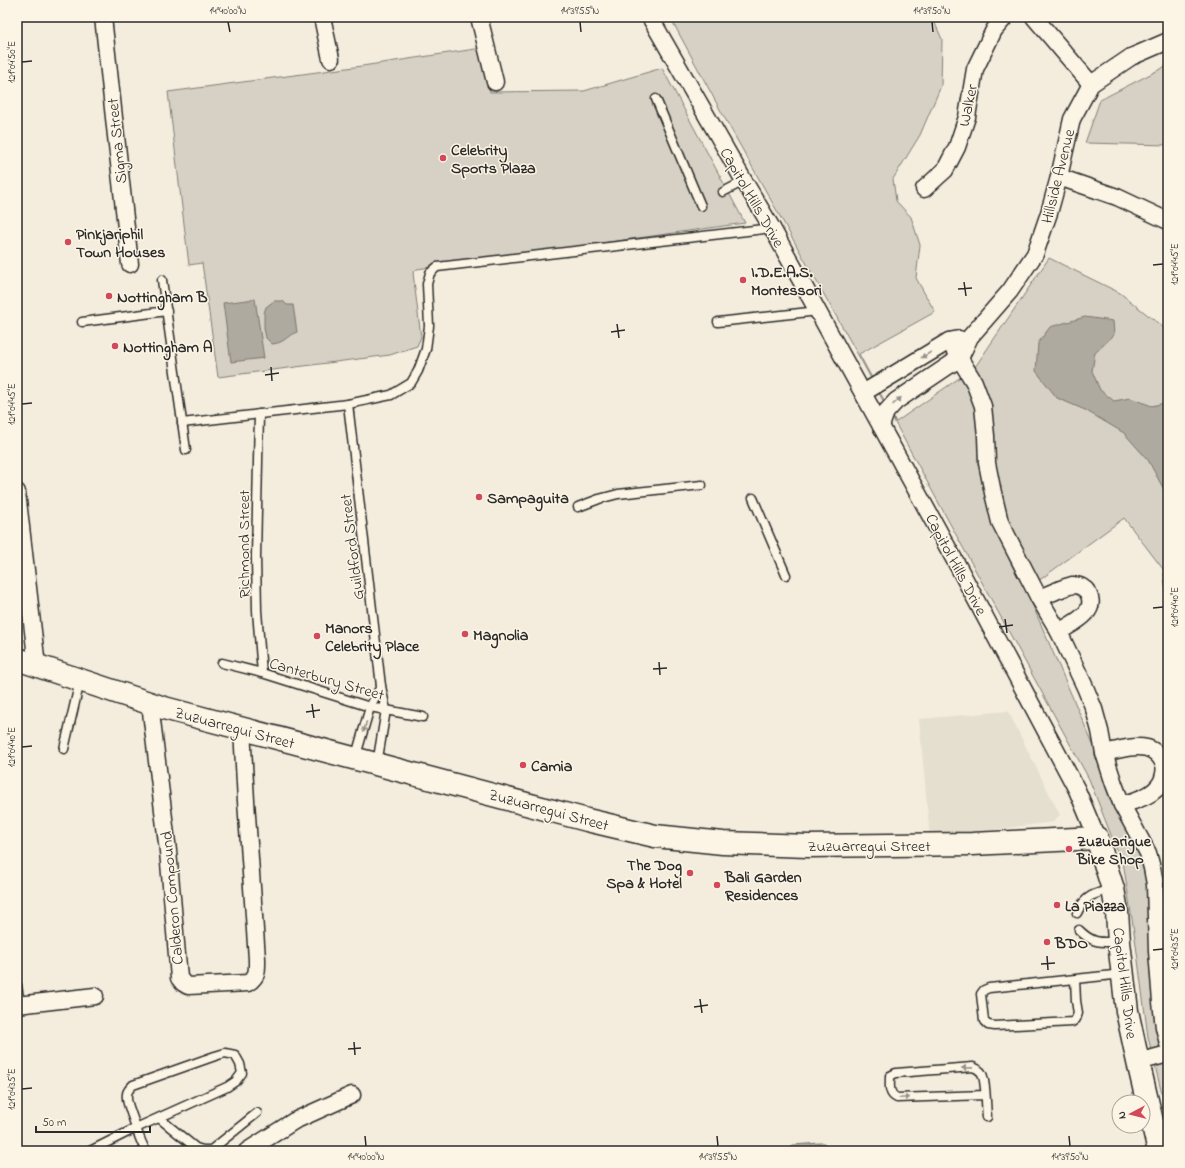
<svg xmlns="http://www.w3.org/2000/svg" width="1185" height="1168" font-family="'Indie Flower',sans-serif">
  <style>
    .built { fill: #e5dfd0 }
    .green { fill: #d6d1c4; stroke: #807e78 }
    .water { fill: #afaaa0; stroke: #7a7771 }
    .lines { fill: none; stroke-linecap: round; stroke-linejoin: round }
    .lane-casing { stroke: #2b2b2b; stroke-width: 11 }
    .street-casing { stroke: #2b2b2b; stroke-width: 19 }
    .secondary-casing { stroke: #2b2b2b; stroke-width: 25 }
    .lane { stroke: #fcf5e5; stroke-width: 8 }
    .street { stroke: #fcf5e5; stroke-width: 16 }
    .secondary { stroke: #fcf5e5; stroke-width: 22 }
    .oneway { fill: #949088 }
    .ticks { fill: none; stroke: #2b2b2b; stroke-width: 1.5 }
    .poi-dot { fill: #d1495b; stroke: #fcf5e5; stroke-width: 1.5 }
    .labels { text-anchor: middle; stroke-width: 3; stroke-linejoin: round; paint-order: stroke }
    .street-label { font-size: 16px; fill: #2b2b2b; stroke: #fcf5e5 }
    .poi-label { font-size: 16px; font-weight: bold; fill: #2b2b2b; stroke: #fcf5e5; text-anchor: start }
    .neatline { fill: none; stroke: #2b2b2b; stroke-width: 1.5 }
    .ticks-label { font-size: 10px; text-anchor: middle; fill: #2b2b2b }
  </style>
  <rect width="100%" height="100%" fill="#f4edde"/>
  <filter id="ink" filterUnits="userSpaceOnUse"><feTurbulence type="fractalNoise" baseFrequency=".025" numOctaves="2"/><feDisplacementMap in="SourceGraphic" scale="8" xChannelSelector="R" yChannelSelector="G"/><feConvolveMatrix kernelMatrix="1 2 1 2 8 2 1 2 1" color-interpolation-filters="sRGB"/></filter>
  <g filter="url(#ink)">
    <polygon class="built" points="1008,711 1060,815 1053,822 930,838 919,719"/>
    <g class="green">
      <polygon points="670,17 932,17 942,39 941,86 920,135 893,179 896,201 911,217 920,245 916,278 935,312 859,354 896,422 975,367 1049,258 1120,293 1168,331 1168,608 1163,569 1124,518 1026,590 1098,756 1146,870 1168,1056 1168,1119 1148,1037 1136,945 1124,868 1089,779 862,362 723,115"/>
      <polygon points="482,48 490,92 584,91 662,68 745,223 417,269 413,273 421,337 417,346 390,355 218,377 202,263 189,265 168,92 362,66"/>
      <polygon points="1168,65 1168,145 1085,143 1100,100"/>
    </g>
    <g class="water">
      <polygon points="255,299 264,358 231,362 223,303"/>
      <path d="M274,301H283L287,305H293L297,332C286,336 285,343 272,344L266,338L264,328V313L266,307Z"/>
      <polygon points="1085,317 1113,321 1114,335 1095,353 1092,371 1100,390 1114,401 1130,398 1152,406 1168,402 1168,497 1148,460 1124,433 1085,410 1057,398 1036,371 1038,343 1050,327"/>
      <polygon points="820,1143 824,1143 826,1149 822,1151 791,1151 790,1147 793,1145"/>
    </g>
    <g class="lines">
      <defs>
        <g id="lane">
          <polyline points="656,99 701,206"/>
          <polyline points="723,192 744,181"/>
          <polyline points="162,280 186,450"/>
          <polyline points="82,322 167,311"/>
          <polyline points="718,322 818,311"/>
          <polyline points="348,404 381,686 386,710 377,764"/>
          <polyline points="259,414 256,557 257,611 262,673"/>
          <polyline points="182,423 348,404 391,395 411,383 418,371 426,349 429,326 427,284 430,273 437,267 772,228"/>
          <polyline points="753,498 786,575"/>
          <polyline points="578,507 599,499 618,494 702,485"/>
          <polyline points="222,663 262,673 370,707 423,717"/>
          <polyline points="64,749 80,681"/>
          <polyline points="355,759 370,707 381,686"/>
          <path d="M1077,913C1085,895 1096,893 1112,889"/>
          <path d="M1079,930C1093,944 1100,942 1119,942"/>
          <polyline points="1075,979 1076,1001 1078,1013 1076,1019 1072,1022 995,1026 988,1025 984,1021 981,994 984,990 989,988 1123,974"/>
          <polyline points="17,985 20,1004"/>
          <path d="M985,1095L897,1098C888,1094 890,1085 890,1076L896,1073L973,1067C976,1068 979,1070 981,1072C986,1078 986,1107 987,1117"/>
          <polyline points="159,1118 196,1148 203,1150 211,1150 257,1113"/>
          <path d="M90,1151L136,1128L227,1087L236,1081L242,1073L240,1064L235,1055L225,1053L215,1056L133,1085C129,1089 126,1092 127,1098C127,1103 130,1109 131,1113C136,1126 139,1140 146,1151"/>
        </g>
        <g id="street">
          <polyline points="103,17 130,264"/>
          <polyline points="322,17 331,59"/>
          <polyline points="479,17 495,82"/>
          <polyline points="650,17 744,181 772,228 959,568 1077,790 1097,838"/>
          <polyline points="1034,17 1091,84"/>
          <polyline points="1059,177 1117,197 1168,221"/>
          <polyline points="924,189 945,170 957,147 967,117 975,69 994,30 1005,17"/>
          <polyline points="949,341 974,382 983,406 986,436 987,463 993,493 1000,522 1039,598 1059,632 1085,687 1094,709 1100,731 1104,753 1114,784 1122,805 1148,853 1152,868 1155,884 1157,951 1161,1002 1164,1027 1168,1044"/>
          <polyline points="863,393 949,341 959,339"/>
          <polyline points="881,426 886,412 896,401 960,358 970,337 1010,291 1035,254 1049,213 1059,177 1072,119 1091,84 1131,57 1168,41"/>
          <polyline points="17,492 37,666"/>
          <path d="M1039,598C1047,595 1066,586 1073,585C1080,585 1085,588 1088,593C1099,613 1072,623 1059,632"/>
          <path d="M150,704L168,851L179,978L183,983L188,986L248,983C258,976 257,971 257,959L246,801L242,729"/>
          <path d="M1104,753C1118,750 1133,745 1147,748C1154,750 1160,756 1163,762C1165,766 1165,769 1164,774C1161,794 1139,799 1122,805"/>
          <polyline points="17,1005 95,996"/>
          <polyline points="1138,1062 1168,1054"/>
          <polyline points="247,1151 294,1121 352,1095"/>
        </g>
        <polyline id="secondary" points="17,659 164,708 587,820 655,836 723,843 808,846 972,844 1097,838 1113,889 1117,912 1119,942 1127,1011 1138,1062 1159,1151"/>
      </defs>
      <use href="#lane" class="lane-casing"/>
      <use href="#street" class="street-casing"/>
      <use href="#secondary" class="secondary-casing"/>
      <use href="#lane" class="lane"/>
      <use href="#street" class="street"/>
      <use href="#secondary" class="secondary"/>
    </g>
    <defs><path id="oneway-solid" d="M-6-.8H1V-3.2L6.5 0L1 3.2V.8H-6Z"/></defs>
    <g class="oneway">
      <use href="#oneway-solid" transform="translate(926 355) rotate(150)"/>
      <use href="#oneway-solid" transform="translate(897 401) rotate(-41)"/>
      <use href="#oneway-solid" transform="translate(365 727) rotate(106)"/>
      <use href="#oneway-solid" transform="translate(967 1068) rotate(179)"/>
      <use href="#oneway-solid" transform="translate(904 1098) rotate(-2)"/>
    </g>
  </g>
  <path class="ticks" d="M228,22L230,32M580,22L581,32M932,22L933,32M22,62L32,61M1153,265L1163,264M964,282L966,296M958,289L972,288M617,324L619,338M611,332L625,330M271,367L272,381M265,375L279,373M22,404L32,403M1153,608L1163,607M1005,619L1007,633M999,627L1013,625M659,662L660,675M653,669L667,668M312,704L314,718M306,712L320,710M22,747L32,746M1153,950L1163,949M1047,956L1048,970M1041,964L1055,963M700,999L702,1013M694,1007L708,1005M354,1042L355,1055M348,1049L361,1048M22,1089L32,1088M365,1136L366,1146M717,1136L718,1146M1069,1136L1070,1146"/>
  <g class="poi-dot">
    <circle cx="443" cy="158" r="4"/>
    <circle cx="68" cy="242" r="4"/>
    <circle cx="743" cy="280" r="4"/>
    <circle cx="109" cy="296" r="4"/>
    <circle cx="115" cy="346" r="4"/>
    <circle cx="479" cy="497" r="4"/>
    <circle cx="465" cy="634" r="4"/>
    <circle cx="317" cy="636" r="4"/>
    <circle cx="523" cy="765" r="4"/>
    <circle cx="1069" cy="849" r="4"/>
    <circle cx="690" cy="873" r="4"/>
    <circle cx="717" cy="885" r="4"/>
    <circle cx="1057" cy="905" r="4"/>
    <circle cx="1047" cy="942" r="4"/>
  </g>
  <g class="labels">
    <g class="street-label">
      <text transform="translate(967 105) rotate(-78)" y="6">Walker</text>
      <text transform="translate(116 141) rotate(-96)" y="6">Sigma Street</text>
      <text transform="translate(1057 176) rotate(-76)" y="6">Hillside Avenue</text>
      <text transform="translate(753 197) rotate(60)" y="6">Capitol Hills Drive</text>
      <text transform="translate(243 544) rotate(-90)" y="6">Richmond Street</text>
      <text transform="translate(351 547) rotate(-97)" y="6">Guildford Street</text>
      <text transform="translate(957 564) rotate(62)" y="6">Capitol Hills Drive</text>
      <text transform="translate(327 678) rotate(16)" y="6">Canterbury Street</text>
      <text transform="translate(235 727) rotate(15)" y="6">Zuzuarregui Street</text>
      <text transform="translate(549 809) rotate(15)" y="6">Zuzuarregui Street</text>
      <text x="869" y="851">Zuzuarregui Street</text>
      <text transform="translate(171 898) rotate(-95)" y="6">Calderon Compound</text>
      <text transform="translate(1126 983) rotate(83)" y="6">Capitol Hills Drive</text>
    </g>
    <g class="poi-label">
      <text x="451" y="155">Celebrity<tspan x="451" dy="18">Sports Plaza</tspan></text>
      <text x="76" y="239">Pinkjariphil<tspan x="76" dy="18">Town Houses</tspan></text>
      <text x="751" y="277">I.D.E.A.S.<tspan x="751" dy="18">Montessori</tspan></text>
      <text x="117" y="302">Nottingham B</text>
      <text x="123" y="352">Nottingham A</text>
      <text x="487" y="503">Sampaguita</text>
      <text x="325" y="633">Manors<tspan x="325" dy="18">Celebrity Place</tspan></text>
      <text x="473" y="640">Magnolia</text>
      <text x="531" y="771">Camia</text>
      <text x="1077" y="846">Zuzuarigue<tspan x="1077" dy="18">Bike Shop</tspan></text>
      <text x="682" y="870" text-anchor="end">The Dog<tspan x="682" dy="18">Spa &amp; Hotel</tspan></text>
      <text x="725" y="882">Bali Garden<tspan x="725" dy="18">Residences</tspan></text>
      <text x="1065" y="911">La Piazza</text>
      <text x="1055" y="948">BDO</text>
    </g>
  </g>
  <rect width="1185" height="1168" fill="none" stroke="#fcf5e5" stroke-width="44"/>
  <g transform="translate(1131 1114) rotate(263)"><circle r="19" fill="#fcf5e5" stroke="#a8a49b"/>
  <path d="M0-3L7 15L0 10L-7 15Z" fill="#d1495b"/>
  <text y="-6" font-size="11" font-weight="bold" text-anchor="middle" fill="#2b2b2b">N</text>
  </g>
  <path d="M36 1126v6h114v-6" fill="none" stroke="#2b2b2b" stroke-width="2"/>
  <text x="42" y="1126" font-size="12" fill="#2b2b2b" stroke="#fcf5e5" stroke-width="3" paint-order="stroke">50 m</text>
  <rect x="22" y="22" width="1141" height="1124" class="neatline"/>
  <g class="ticks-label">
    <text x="228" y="14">14°40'00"N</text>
    <text x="580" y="14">14°39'55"N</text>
    <text x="932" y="14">14°39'50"N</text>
    <text transform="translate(11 62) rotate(-90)" y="4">121°04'50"E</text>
    <text transform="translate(1174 264) rotate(-90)" y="4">121°04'45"E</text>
    <text transform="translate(11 404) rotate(-90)" y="4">121°04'45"E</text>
    <text transform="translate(1174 607) rotate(-90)" y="4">121°04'40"E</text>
    <text transform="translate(11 747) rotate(-90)" y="4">121°04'40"E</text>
    <text transform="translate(1174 949) rotate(-90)" y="4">121°04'35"E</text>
    <text transform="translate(11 1089) rotate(-90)" y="4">121°04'35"E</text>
    <text x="366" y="1160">14°40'00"N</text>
    <text x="718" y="1160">14°39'55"N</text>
    <text x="1070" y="1160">14°39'50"N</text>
  </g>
</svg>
